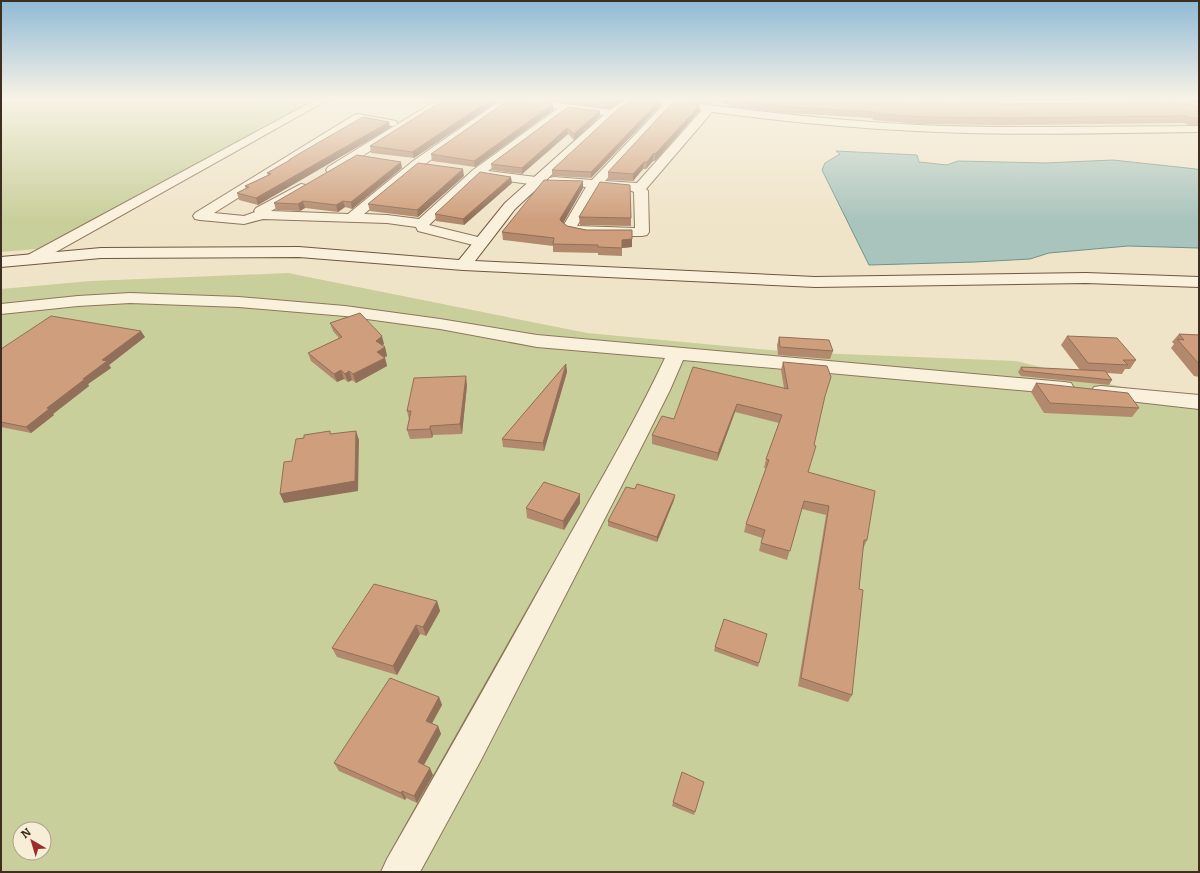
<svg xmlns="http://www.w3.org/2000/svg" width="1200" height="873" font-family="Literata,serif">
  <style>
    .green { fill: #c9cf9b; fill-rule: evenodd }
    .water { fill: #a9c4bc; stroke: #6f938a }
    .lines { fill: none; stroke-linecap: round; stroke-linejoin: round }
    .street-casing { stroke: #8d765c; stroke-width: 2 }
    .secondary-casing { stroke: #6f573f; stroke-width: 2 }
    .street { fill: #faf1dc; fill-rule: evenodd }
    .secondary { fill: #faf1dc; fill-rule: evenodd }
    .wall { fill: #b2896c }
    .shaded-wall { fill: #916f58 }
    .building { fill: #cf9f7d; stroke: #916f58 }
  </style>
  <rect width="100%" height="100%" fill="#f0e4c8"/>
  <g class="green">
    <polygon points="1,98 319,98 37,249 1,252"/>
    <path d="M288,273L587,333L792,352L1016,361L1199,406V872H1V289L91,281ZM20,829H44V853H20Z"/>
  </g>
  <polygon class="water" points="836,151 917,155 919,162 947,165 958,161 1044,163 1113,160 1196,169 1199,170 1199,248 1128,246 1049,253 1030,259 975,262 869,265 822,170 825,163 840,154"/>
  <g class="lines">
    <defs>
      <g id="street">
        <polygon points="319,98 331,98 38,262 32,264 26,262 24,259 26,256"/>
        <polygon points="440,98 452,98 336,173 328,173 326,170 328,167 396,125 392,126 360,121 214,213 244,216 255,212 254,211 256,208 301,184 306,185 308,188 306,191 271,211 348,214 413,161 504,98 512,98 513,100 512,102 421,167 364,214 387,215 419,219 473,170 557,109 548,107 547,105 548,103 552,102 612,110 617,113 612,116 568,110 488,171 536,177 541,178 542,181 541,184 536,185 480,177 429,225 486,239 489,242 486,245 481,247 418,231 416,227 387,223 263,219 244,224 200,220 195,219 193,216 195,213 354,115 358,114 396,121 397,123 396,125"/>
        <path d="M632,98L669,99L686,98L687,99L684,102C762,112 840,121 918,125C1012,129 1105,126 1199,126V132C1105,133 1011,136 917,131C849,128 780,121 712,112L646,189L648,191L649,232L647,235L642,236H577C571,235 565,233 562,228L586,187L554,185L549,184L548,181L549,178L554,177L592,180L663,105L637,101ZM673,106L702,110L637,183L605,181ZM599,188L632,191L634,192L635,228L577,226Z"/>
        <polygon points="954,98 965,98 994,119 993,121 985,121"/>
        <polygon points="1165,98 1170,101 1165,106 1161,107 1133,107 1128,104 1133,101 1159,101"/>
        <path d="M130,293L239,297L345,306L440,319L537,335L1064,382L1071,383L1074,388L1071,393L1064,394L683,360L670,390L645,440L481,760L420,872H381L387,859C445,758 502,657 558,556C595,490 633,426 665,358L537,347L440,329L345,316L239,307L130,303L78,306L1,314V304L78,296Z"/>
        <polygon points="1101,386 1199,395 1199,409 1094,397 1091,392 1094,387"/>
      </g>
      <polygon id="secondary" points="628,98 639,98 616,115 515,209 475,261 815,277 1086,273 1199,277 1199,287 1086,283 815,287 463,270 299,257 101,258 1,267 1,257 101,248 299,247 459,260 505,203 608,111"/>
    </defs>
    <use href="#street" class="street-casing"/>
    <use href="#secondary" class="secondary-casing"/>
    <use href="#street" class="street"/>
    <use href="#secondary" class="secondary"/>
  </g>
  <g class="wall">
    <polygon points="447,98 495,98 495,103 414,158 371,153 370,146"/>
    <polygon points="526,98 626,98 609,109"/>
    <polygon points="687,98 844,98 898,101 969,102 970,102 967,100 882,98 991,98 1001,104 1199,106 1199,125 1188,125 1184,123 1008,125 918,124 873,120 872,118 788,113 732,107 714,99 710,104 687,101"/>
    <polygon points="995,98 1148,98 1147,100 1001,101"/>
    <polygon points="1170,98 1199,98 1199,104"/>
    <polygon points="553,104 553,110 475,167 432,161 431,154"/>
    <polygon points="660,106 591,178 552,176 552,170"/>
    <polygon points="568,107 600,116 574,140 568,134 522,174 492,170 491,164"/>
    <polygon points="699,111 655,161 653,161 646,169 643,169 633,181 608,180 608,172"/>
    <polygon points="390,128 258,205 239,200 237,193 246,188 245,186 268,175 267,173 289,161 289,160"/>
    <polygon points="402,168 352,209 345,207 338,212 305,208 300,211 276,210 274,203"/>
    <polygon points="464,176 418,217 370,211 368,204"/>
    <polygon points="583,181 583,188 563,223 567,226 632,239 632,247 622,248 622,256 598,255 598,253 553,252 553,246 503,240 502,232"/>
    <polygon points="512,183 464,225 436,221 435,214"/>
    <polygon points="579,217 631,218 631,226 580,225"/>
    <polygon points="330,323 384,344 382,346 385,347 387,356 384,357 385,358 387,366 356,383 352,380 348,382 344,379 337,382 311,361 308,353 339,338 333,331"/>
    <polygon points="1179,334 1199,335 1199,377 1194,376 1171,348 1174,344 1172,342"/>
    <polygon points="1067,336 1136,360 1130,369 1125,369 1122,374 1107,373 1112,380 1109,385 1021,376 1018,372 1021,367 1080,370 1061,345"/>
    <polygon points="145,337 109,365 111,368 88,384 89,386 53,414 54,415 31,433 1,427 1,349"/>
    <polygon points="779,337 833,351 830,359 778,355 777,345"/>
    <polygon points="783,362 824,398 808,472 867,540 863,549 859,589 852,695 848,702 798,686 826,515 802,509 787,560 759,551 762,538 744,532 746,524 766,468 764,468 766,459 779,423 735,412 717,461 652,444 652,435 674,419 784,388 781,370"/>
    <polygon points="566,364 567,372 544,451 503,447 502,439"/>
    <polygon points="1036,383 1139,408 1132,417 1044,413 1031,392"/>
    <polygon points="467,385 462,434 433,435 432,438 410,439 407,430 409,419 407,411"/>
    <polygon points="635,489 675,495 674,500 657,542 608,526 608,521"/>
    <polygon points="580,503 564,530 527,518 526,508"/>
    <polygon points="437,601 440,611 426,636 420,634 397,675 337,657 332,648"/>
    <polygon points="767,634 758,667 714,651 715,647"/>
    <polygon points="439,697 442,705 431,723 438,726 441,734 424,765 433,775 417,803 406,798 405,800 339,771 334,763"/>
    <polygon points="704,782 694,815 672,806 673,802"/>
  </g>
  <g class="shaded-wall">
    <polygon points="493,98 495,98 495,103 414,158 412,152"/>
    <polygon points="617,98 626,98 609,109 609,102"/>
    <polygon points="711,98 714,98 714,99 710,104"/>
    <polygon points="660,100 660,106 591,178 591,172"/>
    <polygon points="553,104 553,110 475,167 474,161"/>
    <polygon points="700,105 699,111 655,161 655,154"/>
    <polygon points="600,111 600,116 574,140 574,134"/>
    <polygon points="389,122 390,128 258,205 256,198"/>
    <polygon points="567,128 568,134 522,174 522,168"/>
    <polygon points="654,153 653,161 646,169 647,162"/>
    <polygon points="401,162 402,168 352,209 351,202"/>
    <polygon points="644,162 643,169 633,181 633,174"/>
    <polygon points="463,169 464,176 418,217 417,210"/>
    <polygon points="511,177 512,183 464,225 463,219"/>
    <polygon points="583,181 583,188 561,227 560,219"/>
    <polygon points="303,201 305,208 300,211 298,204"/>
    <polygon points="343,201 345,207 338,212 336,205"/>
    <polygon points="632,239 632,247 622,248 622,240"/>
    <polygon points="141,331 145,337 109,365 111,368 88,384 89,386 53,414 54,415 31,433 26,427 47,408 83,379 102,360"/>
    <polygon points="382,336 384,344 378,349 376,341"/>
    <polygon points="385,347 387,356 379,360 377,352"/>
    <polygon points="385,358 387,366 356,383 353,374"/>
    <polygon points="566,364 567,372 544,451 543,443"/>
    <polygon points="341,370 344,379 337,382 334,374"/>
    <polygon points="349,371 352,380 348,382 345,374"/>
    <polygon points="466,376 467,385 462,434 460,424"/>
    <polygon points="737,404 735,412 717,461 718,453"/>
    <polygon points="430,426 433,435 432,438 430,429"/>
    <polygon points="356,431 359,440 358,491 284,503 280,494"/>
    <polygon points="580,494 580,503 564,530 563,521"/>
    <polygon points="675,495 674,500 657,542 657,537"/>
    <polygon points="437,601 440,611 426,636 423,627"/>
    <polygon points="416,625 420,634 397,675 393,666"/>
    <polygon points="439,697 442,705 429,729 426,721"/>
    <polygon points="438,726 441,734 421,770 418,762"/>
    <polygon points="430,768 433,775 417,803 414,796"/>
    <polygon points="402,791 406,798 405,800 401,793"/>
  </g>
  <g class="building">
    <polygon points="447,98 493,98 412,152 370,146"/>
    <polygon points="572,98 617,98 609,102"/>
    <polygon points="635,98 645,98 660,100 591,172 552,170 617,110"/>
    <polygon points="726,98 844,98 898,101 969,102 976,98 975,98 991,98 1001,104 1164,102 1170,100 1199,106 1199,118 1191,118 1188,116 1010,118 920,117 874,113 874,112 789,107 733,100"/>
    <polygon points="510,99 553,104 474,161 431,154"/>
    <polygon points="674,101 700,105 655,154 654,153 647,162 644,162 633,174 608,172"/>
    <polygon points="568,107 600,111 574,134 567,128 522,168 491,164"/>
    <polygon points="363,117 389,122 256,198 237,193 249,187 245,186 271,174 267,173 290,160 289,160 302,152"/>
    <polygon points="357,155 401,162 351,202 343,201 336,205 303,201 298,204 274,203"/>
    <polygon points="418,163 463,169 417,210 368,204"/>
    <polygon points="480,172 511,177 463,219 435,214"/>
    <polygon points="544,180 583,181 560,219 561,221 567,226 586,230 632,230 632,239 622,240 622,248 598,247 598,245 553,244 554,238 502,232"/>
    <polygon points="600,182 630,185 631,218 579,217"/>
    <polygon points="360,313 382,336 376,341 385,347 377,352 385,358 353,374 349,371 345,374 341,370 334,374 308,353 342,337 330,323"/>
    <polygon points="51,316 141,331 102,360 107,361 83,379 85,379 47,408 49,409 26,427 1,422 1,349"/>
    <polygon points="1179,334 1199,335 1199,364 1177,339 1184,340"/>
    <polygon points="1067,336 1117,338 1136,360 1123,360 1128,365 1088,363"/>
    <polygon points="779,337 829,340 833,351 780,347"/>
    <polygon points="783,362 827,366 831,377 825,396 814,445 816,446 808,472 875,491 867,540 864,540 859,589 863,590 852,695 801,678 829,506 804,501 790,551 761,543 765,530 746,524 769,460 766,459 782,415 737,404 718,453 652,435 662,416 674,419 693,367 788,389"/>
    <polygon points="566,364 543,443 502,439"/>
    <polygon points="1021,367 1105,371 1112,380 1023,371"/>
    <polygon points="466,376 460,424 430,426 430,429 407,430 411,411 407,411 414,378"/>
    <polygon points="1036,383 1128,393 1139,408 1050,403"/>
    <polygon points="330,431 330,434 356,431 355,481 280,494 284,462 292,461 296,439 304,438 304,435"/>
    <polygon points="544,482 580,494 563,521 526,508"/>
    <polygon points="637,484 675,495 657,537 608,521 626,487 635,489"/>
    <polygon points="374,584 437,601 423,627 416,625 393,666 332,648"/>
    <polygon points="724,619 767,634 759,663 715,647"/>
    <polygon points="390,678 439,697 426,721 438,726 418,762 430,768 414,796 402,791 401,793 334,763"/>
    <polygon points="682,772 704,782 695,812 673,802"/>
  </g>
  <linearGradient id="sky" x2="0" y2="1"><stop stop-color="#8fbad6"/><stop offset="0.45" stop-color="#f8f3e6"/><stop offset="1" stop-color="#f8f3e6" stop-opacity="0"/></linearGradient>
  <rect width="1200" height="220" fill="url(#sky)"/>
  <rect width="1200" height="873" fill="none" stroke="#3d2e20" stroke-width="4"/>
  <g transform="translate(32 841) rotate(322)"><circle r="19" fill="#f7eed8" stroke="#ada18e"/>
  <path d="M0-3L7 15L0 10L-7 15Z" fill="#9e2a2b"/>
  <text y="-6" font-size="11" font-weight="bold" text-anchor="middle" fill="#3d2e20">N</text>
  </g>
</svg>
